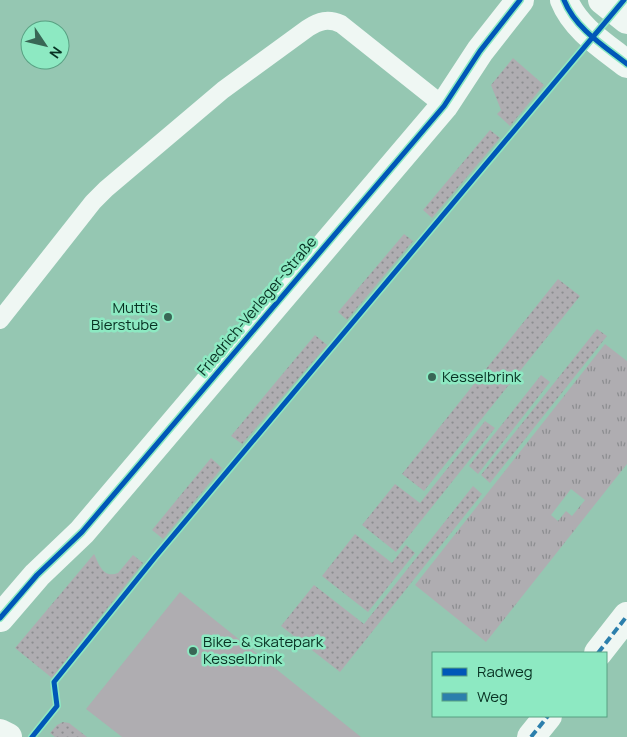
<svg xmlns="http://www.w3.org/2000/svg" width="627" height="737" font-family="Manrope,sans-serif">
  <style>
    .grass { fill: url(#grass-dots) }
    .park { fill: url(#park-tufts); fill-rule: evenodd }
    .pitch { fill: #afadb1 }
    .lines { fill: none; stroke-linecap: round; stroke-linejoin: round }
    .lane { stroke: #eff7f3; stroke-width: 18 }
    .street { stroke: #eff7f3; stroke-width: 28 }
    .quiet { stroke: #2c7fac; stroke-width: 4; stroke-dasharray: 8 4; stroke-linecap: butt }
    .cycleway-casing { stroke: #8de9c2; stroke-width: 8 }
    .cycleway { stroke: #0057b8; stroke-width: 5 }
    .poi-dot { fill: #396655; stroke: #8de9c2; stroke-width: 2 }
    .labels { text-anchor: middle; stroke-width: 5; stroke-linejoin: round; paint-order: stroke }
    .street-label { font-size: 15px; fill: #083223; stroke: #8de9c2 }
    .poi-label { font-size: 15px; fill: #083223; stroke: #8de9c2; text-anchor: start }
  </style>
  <defs>
    <pattern id="grass-dots" width="8" height="8" patternUnits="userSpaceOnUse" patternTransform="scale(1.25)"><rect width="8" height="8" fill="#afadb1"/><path d="M2 2h.1M6 6h.1" fill="none" stroke="#8c8d90" stroke-width="1.8" stroke-linecap="round"/></pattern>
    <pattern id="park-tufts" width="24" height="20" patternUnits="userSpaceOnUse" patternTransform="scale(1.25)"><rect width="24" height="20" fill="#afadb1"/><path d="M3 7l-1-3M5 7V3M7 7l1-3M15 17l-1-3M17 17v-4M19 17l1-3" fill="none" stroke="#8c8d90"/></pattern>
  </defs>
  <rect width="100%" height="100%" fill="#95c7b2"/>
  <g class="grass">
    <polygon points="513,58 544,85 510,126 497,114 501,110 491,85"/>
    <polygon points="490,130 500,138 432,218 423,210"/>
    <polygon points="404,234 413,241 347,320 338,312"/>
    <polygon points="558,279 580,296 424,491 402,474"/>
    <polygon points="597,329 607,336 490,483 481,475"/>
    <polygon points="315,335 327,345 242,444 231,436"/>
    <polygon points="541,375 550,382 478,474 469,466"/>
    <polygon points="485,421 495,428 396,552 362,525 395,484 420,503"/>
    <polygon points="211,458 222,468 163,539 152,530"/>
    <polygon points="473,486 482,494 340,672 281,626 314,585 364,624"/>
    <polygon points="355,534 392,563 406,545 415,553 368,612 322,576"/>
    <path d="M94,554C99,564 103,579 118,573L133,555L143,563L52,678L15,648Z"/>
    <polygon points="63,722 69,723 87,737 55,737 50,733 57,725"/>
  </g>
  <path class="park" d="M605,344L627,361V464L486,642L415,585ZM571,489L585,500L572,516L566,511L558,521L551,515Z"/>
  <polygon class="pitch" points="180,592 361,737 122,737 86,709"/>
  <g class="lines">
    <path class="lane" d="M0,320L93,202L106,189L223,90L308,28C319,21 328,18 341,24L444,106"/>
    <g class="street">
      <path d="M564,0C575,28 604,46 627,64"/>
      <polyline points="602,0 627,20"/>
      <polyline points="0,618 37,575 82,532 444,106 480,51 520,0"/>
      <polyline points="598,653 627,616"/>
      <polyline points="0,733 8,737"/>
      <polyline points="531,737 548,716"/>
    </g>
    <g class="quiet">
      <polyline points="598,653 627,616"/>
      <polyline points="531,737 548,716"/>
    </g>
    <defs>
      <g id="cycleway">
        <path d="M564,0C575,28 604,46 627,64"/>
        <polyline points="0,618 37,575 82,532 444,106 480,51 520,0"/>
        <polyline points="32,737 57,706 54,682 156,556 624,0"/>
      </g>
    </defs>
    <use href="#cycleway" class="cycleway-casing"/>
    <use href="#cycleway" class="cycleway"/>
  </g>
  <g class="poi-dot">
    <circle cx="168" cy="317" r="5"/>
    <circle cx="432" cy="377" r="5"/>
    <circle cx="193" cy="651" r="5"/>
  </g>
  <g class="labels">
    <g class="street-label">
      <text transform="translate(257 306) rotate(-50)" y="5">Friedrich-Verleger-Straße</text>
    </g>
    <g class="poi-label">
      <text x="158" y="313" text-anchor="end">Mutti's<tspan x="158" dy="17">Bierstube</tspan></text>
      <text x="442" y="382">Kesselbrink</text>
      <text x="203" y="647">Bike- &amp; Skatepark<tspan x="203" dy="17">Kesselbrink</tspan></text>
    </g>
  </g>
  <rect x="432" y="652" width="175" height="65" fill="#8de9c2" stroke="#58a082"/>
  <rect x="442" y="668" width="25" height="8" fill="#0057b8" stroke="#58a082"/>
  <text x="477" y="677" font-size="15" fill="#083223">Radweg</text>
  <rect x="442" y="693" width="25" height="8" fill="#2c7fac" stroke="#58a082"/>
  <text x="477" y="702" font-size="15" fill="#083223">Weg</text>
  <g transform="translate(45 45) rotate(125)"><circle r="24" fill="#8de9c2" stroke="#58a082"/>
  <path d="M0-4L9 19L0 12L-9 19Z" fill="#396655"/>
  <text y="-8" font-size="14" font-weight="bold" text-anchor="middle" fill="#083223">N</text>
  </g>
</svg>
